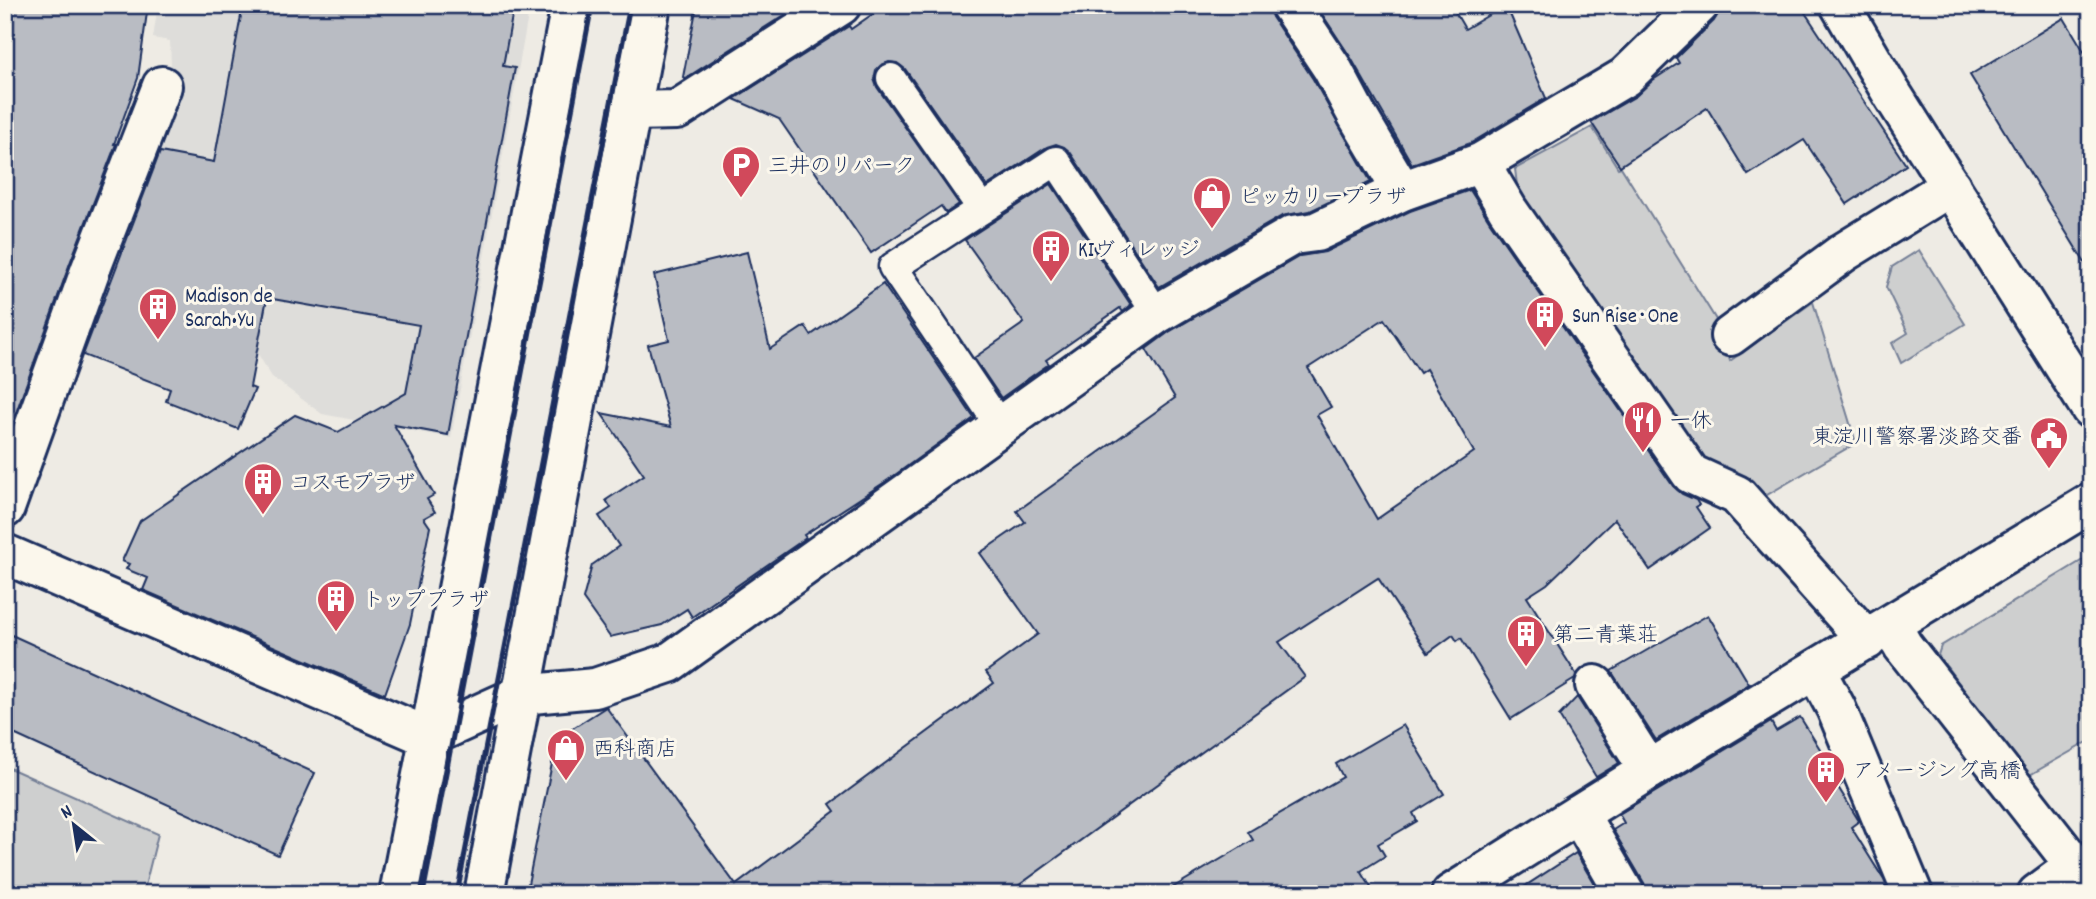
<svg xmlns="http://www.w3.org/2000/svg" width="2096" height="899" font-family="Dekko,'Klee One',sans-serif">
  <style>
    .built { fill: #deddda }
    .green { fill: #cecfcf; stroke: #747f96; stroke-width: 2 }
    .building { fill: #b9bcc3; stroke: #1b2f5e; stroke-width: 2; fill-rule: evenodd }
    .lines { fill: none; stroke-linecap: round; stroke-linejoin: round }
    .service-casing { stroke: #1b2f5e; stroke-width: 33 }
    .minor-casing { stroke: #1b2f5e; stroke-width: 44 }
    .service { stroke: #fbf7ec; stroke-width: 28 }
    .minor { stroke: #fbf7ec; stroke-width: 38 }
    .rail { stroke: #1b2f5e; stroke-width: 5 }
    .labels { text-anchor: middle; stroke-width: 6; stroke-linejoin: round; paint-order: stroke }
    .poi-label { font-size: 21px; fill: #1b2f5e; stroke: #fbf7ec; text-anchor: start }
  </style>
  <rect width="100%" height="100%" fill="#eeebe4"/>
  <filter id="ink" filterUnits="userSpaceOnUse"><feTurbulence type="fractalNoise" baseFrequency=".0143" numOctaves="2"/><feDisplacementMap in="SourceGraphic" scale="14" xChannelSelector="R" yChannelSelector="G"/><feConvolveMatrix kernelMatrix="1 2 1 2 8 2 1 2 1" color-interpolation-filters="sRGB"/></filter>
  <g filter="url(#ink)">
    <polygon class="built" points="158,5 530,5 451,438 322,414 272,377 240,325 196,202 154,149 172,92 170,41 153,38"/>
    <g class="green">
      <polygon points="1592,127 1618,168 1621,167 1718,323 1730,361 1813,302 1856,443 1760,499 1710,474 1519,201 1515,169"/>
      <polygon points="1919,250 1965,324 1901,363 1892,343 1908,333 1886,287 1892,267"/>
      <polygon points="2091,555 2091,740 2028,776 1938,655 1941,646"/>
      <polygon points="5,766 158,834 143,894 5,894"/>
    </g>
    <g class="building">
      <polygon points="5,5 148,5 138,78 114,144 116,144 70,263 9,432 5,432"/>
      <polygon points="243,5 514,5 503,66 515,68 448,435 394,425 434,495 427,499 435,512 424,518 430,527 410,624 385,694 143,590 148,578 126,569 129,564 122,561 140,521 295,415 338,432 406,393 419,325 267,298 250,387 255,389 238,429 166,401 170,389 83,355 160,152 214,162"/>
      <polygon points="697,5 788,5 786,14 686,78 683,77"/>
      <polygon points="874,5 1268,5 1272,17 1313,79 1371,182 1310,211 1282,216 1159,287 1070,152 1064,147 1056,144 1047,147 987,186 905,69 897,63 889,62 881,65 876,70 874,79 877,87 959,204 946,213 941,206 871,253 779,119 734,99 849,26 851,29 874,13"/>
      <polygon points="1316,5 1451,5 1465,29 1506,5 1546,98 1471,143 1412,164 1351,58"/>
      <polygon points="1728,5 1800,5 1906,165 1847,204 1804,140 1748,175 1707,108 1620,166 1591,122 1636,96 1653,80 1679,63 1676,58 1714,21 1720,10"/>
      <polygon points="2064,18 2091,63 2091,273 1970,75"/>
      <polygon points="1051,184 1131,305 1123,312 1120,308 1046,360 1049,364 1001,398 974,358 1024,323 965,240"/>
      <path d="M1470,190L1490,222L1673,486L1682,494L1696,500L1699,505L1696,507L1710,528L1650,570L1615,519L1547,584L1527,597L1576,674L1575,679L1511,719L1461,638L1457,641L1453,635L1428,653L1378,578L1279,642L1305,677L1007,894H526L557,738L606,707L736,885L835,811L830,804L994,683L986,672L1038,634L980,553L1025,522L1017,511L1175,398L1146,349L1169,332L1300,256L1325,252L1410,211ZM1384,319L1420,373L1426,369L1474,452L1377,519L1317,415L1331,407L1308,368Z"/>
      <polygon points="747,252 770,349 805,326 811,335 883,284 974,418 888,480 804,535 806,538 692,617 687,609 662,625 610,637 583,599 592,565 619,546 599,516 611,508 606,500 644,475 601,413 671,427 648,345 669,340 654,275"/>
      <polygon points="1708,615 1749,684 1656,740 1611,671"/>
      <polygon points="5,632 315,773 278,855 5,730"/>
      <polygon points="1577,697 1619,763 1596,777 1559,716"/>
      <polygon points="1800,717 1842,784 1838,787 1859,821 1851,827 1884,880 1889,894 1647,894 1644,883 1613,830 1624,823 1619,814 1771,722 1776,731"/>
      <polygon points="1403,725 1444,794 1413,813 1417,821 1378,844 1385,856 1361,871 1375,894 1162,894 1253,840 1248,832 1343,777 1336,764"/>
      <polygon points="1576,853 1600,894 1513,894"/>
    </g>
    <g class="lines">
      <defs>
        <g id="service">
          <polyline points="891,78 982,209"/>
          <polyline points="1000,426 893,267 1056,161 1157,314"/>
        </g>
        <g id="minor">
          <polyline points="1290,5 1332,68 1357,115 1402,191"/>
          <polyline points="1840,5 1892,94 2091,409"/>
          <polyline points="631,111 677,110 841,5"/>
          <polyline points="1480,163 1508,210 1691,474 1737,495 1867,640"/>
          <polyline points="1730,336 1844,252 1951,186"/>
          <polyline points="5,508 90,271 162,86"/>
          <polyline points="5,554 428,737 521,695 595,688 669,663 1157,314 1293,235 1316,232 1402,191 1480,163 1625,77 1699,5"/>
          <polyline points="1891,625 1903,646 2091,886"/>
          <polyline points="1816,671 1836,708 1913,894"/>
          <polyline points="1595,685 1649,770"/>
          <polyline points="1579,814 1625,894"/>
          <polyline points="399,894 571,5"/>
          <polyline points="484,894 651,5"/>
          <polyline points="1451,894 1649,770 2091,503"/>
          <polyline points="2037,894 2075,866"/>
        </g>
      </defs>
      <use href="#service" class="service-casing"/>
      <use href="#minor" class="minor-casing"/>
      <use href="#service" class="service"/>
      <use href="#minor" class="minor"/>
      <g class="rail">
        <polyline points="423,894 592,5"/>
        <polyline points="457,894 630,5"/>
      </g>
    </g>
  </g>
  <defs>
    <symbol id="parking-pin" viewBox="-11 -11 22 30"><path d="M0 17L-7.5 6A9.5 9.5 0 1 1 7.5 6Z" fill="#d1495b" stroke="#fbf7ec"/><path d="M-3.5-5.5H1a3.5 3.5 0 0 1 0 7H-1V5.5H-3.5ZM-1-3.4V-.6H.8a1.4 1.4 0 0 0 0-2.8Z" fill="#fff"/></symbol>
    <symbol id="shop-pin" viewBox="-11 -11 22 30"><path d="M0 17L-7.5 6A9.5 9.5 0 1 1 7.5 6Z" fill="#d1495b" stroke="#fbf7ec"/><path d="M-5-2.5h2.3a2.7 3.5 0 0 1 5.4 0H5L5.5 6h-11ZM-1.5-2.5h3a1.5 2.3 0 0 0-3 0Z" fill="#fff"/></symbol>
    <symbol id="building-pin" viewBox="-11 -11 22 30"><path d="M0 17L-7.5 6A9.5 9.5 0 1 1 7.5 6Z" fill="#d1495b" stroke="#fbf7ec"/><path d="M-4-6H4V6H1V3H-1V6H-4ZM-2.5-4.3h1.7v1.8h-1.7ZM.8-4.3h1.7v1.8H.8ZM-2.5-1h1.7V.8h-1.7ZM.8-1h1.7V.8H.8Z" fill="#fff"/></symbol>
    <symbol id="restaurant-pin" viewBox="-11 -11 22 30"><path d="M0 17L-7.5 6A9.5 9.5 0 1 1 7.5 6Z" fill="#d1495b" stroke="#fbf7ec"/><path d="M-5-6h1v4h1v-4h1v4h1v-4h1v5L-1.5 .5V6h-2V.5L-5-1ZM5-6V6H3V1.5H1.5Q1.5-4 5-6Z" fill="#fff"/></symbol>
    <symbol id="civic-pin" viewBox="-11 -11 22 30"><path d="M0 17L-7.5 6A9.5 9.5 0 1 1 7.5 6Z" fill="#d1495b" stroke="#fbf7ec"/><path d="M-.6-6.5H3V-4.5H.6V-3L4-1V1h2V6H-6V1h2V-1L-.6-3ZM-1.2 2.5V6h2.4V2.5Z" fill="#fff"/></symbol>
  </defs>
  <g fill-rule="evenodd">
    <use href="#parking-pin" x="719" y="143" width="44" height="60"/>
    <use href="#shop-pin" x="1190" y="174" width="44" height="60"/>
    <use href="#building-pin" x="1029" y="227" width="44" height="60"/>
    <use href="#building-pin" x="136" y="285" width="44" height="60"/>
    <use href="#building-pin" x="1523" y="293" width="44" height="60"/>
    <use href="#restaurant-pin" x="1621" y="398" width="44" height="60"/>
    <use href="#civic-pin" x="2027" y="414" width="44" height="60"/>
    <use href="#building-pin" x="241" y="460" width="44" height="60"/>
    <use href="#building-pin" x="314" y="577" width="44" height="60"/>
    <use href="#building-pin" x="1504" y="612" width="44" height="60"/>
    <use href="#shop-pin" x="544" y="726" width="44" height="60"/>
    <use href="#building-pin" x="1804" y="748" width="44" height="60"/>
  </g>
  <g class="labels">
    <g class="poi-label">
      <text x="768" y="172">三井のリパーク</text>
      <text x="1239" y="203">ピッカリープラザ</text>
      <text x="1078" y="256">KIヴィレッジ</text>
      <text x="185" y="302">Madison de<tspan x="185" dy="24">Sarah•Yu</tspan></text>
      <text x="1572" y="322">Sun Rise･One</text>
      <text x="1670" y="427">一休</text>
      <text x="2022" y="443" text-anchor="end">東淀川警察署淡路交番</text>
      <text x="290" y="489">コスモプラザ</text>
      <text x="363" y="606">トッププラザ</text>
      <text x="1553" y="641">第二青葉荘</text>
      <text x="593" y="755">西科商店</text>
      <text x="1853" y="777">アメージング高橋</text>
    </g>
  </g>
  <rect width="2096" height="899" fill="none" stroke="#fbf7ec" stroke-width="28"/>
  <rect x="14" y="14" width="2068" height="871" fill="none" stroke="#1b2f5e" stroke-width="2.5" filter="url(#ink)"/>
  <g transform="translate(74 825) rotate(330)" stroke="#fbf7ec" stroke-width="5" paint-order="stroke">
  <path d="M0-5L12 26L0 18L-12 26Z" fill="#1b2f5e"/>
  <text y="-10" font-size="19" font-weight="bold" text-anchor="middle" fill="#1b2f5e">N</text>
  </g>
</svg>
